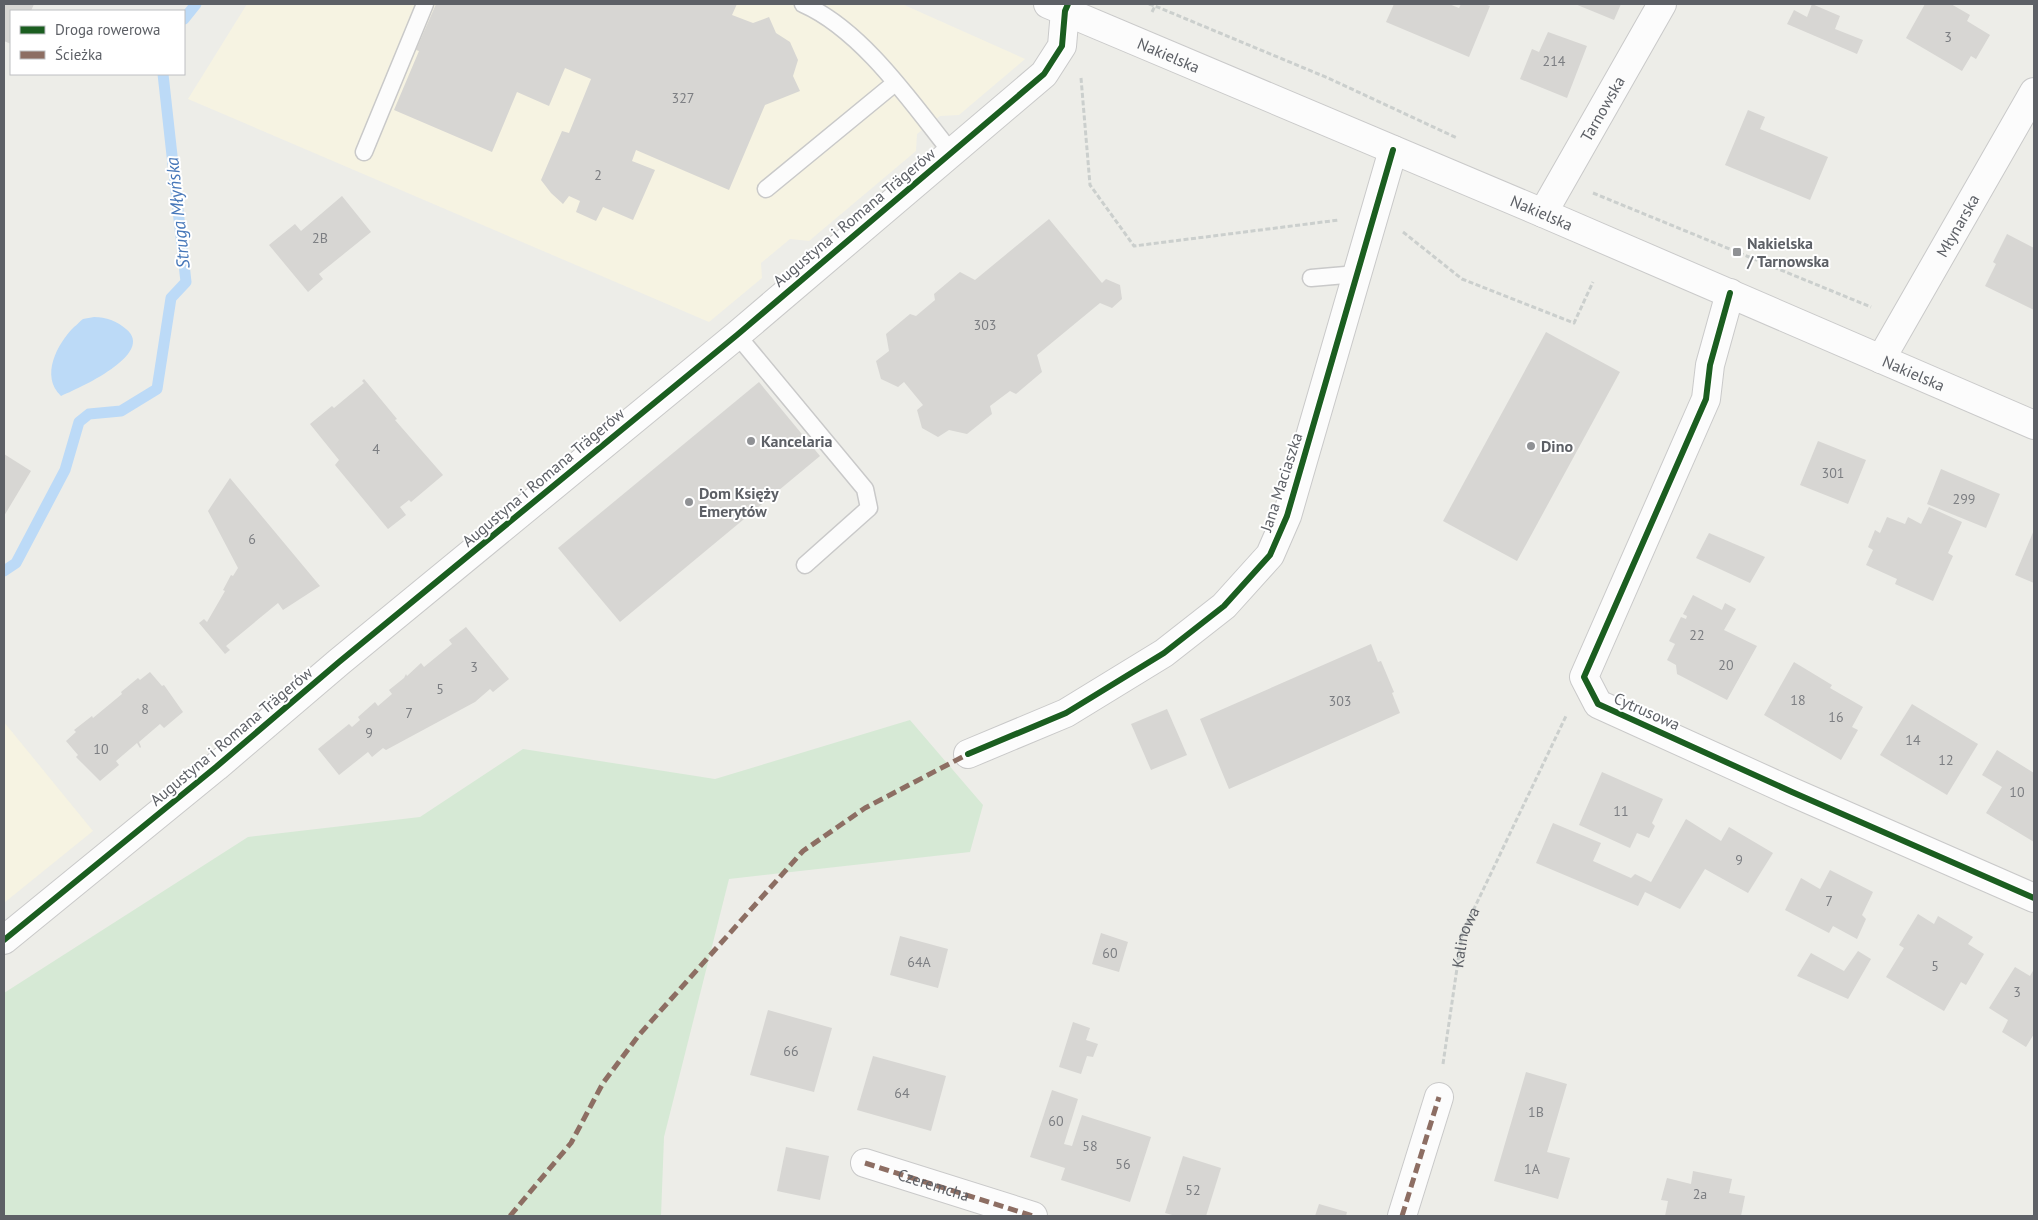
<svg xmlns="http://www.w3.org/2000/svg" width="2038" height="1220" font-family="'PT Sans',sans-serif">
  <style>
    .commercial { fill: #f6f3e2 }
    .green { fill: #d6e9d5 }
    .water { fill: #bcdaf7 }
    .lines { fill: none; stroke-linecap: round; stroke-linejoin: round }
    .stream { stroke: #bcdaf7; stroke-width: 11 }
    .building { fill: #d7d6d3 }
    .service-casing { stroke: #c9c9c9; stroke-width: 19 }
    .minor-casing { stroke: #c9c9c9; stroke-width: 30 }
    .secondary-casing { stroke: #cacaca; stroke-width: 30 }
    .path { stroke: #cbcfcd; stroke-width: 3; stroke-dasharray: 5 2.5; stroke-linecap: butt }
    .service { stroke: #fcfcfc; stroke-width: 16 }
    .minor { stroke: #fcfcfc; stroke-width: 28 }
    .secondary { stroke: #fcfcfc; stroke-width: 28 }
    .quiet { stroke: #8d6e63; stroke-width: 5; stroke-dasharray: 10 5; stroke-linecap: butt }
    .cycleway-casing { stroke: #fff; stroke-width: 9 }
    .cycleway { stroke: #1b5e20; stroke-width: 6 }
    .poi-dot { fill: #8f9194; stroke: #fff; stroke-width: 2 }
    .labels { text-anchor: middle; stroke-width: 4; stroke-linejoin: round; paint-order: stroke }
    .number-label { font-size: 14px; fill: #7c7e82 }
    .street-label { font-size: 16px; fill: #5d6066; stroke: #fff }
    .poi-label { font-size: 16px; font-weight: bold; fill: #5d6066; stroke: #fff; text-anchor: start }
    .water-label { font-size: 18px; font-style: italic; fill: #4677b9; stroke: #fff }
  </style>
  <rect width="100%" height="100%" fill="#edede8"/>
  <g class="commercial">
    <polygon points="247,4 902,4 1025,59 959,115 940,116 917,134 916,151 809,241 790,239 778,249 761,263 762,278 709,322 188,99"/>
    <polygon points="4,722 93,831 4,903"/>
  </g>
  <polygon class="green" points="910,720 983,805 970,852 729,879 664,1137 661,1216 4,1216 4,993 248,837 420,817 523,749 715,779"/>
  <path class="water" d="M94,317C106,317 117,321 126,329C157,354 77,389 61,396C40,376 57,344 74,327C77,325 80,321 83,319C86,318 91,318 94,317Z"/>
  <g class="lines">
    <g class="stream">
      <polyline points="184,19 196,4"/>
      <polyline points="4,571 16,563 65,470 79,422 89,414 121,411 157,389 171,298 186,282 163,74"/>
    </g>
  </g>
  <g class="building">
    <polygon points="4,4 34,4 31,11 11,11 11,44 4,41"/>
    <polygon points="436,4 737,4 732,15 753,23 769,17 776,33 790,42 798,60 793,76 800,91 765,105 729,190 636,150 632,161 655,170 633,220 603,207 596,221 576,212 580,201 569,196 563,204 551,193 541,180 562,131 569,133 591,79 565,68 549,106 517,92 492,152 394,110 419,51 416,50"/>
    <polygon points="1394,4 1449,4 1459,8 1461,4 1484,4 1490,6 1469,57 1386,22"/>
    <polygon points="1575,4 1621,4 1614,20"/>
    <polygon points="1812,4 1840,16 1835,29 1863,40 1857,54 1787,24 1794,10 1807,17"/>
    <polygon points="1925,4 1951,4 1970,15 1967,21 1990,35 1976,59 1971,56 1962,71 1906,38"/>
    <polygon points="1548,32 1587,46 1567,98 1520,79 1532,49 1539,52"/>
    <polygon points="1748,110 1765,117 1760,129 1828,157 1810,200 1725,165"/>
    <polygon points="342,196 371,232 319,274 323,279 308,292 269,245 295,224 301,231"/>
    <polygon points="1049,219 1102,283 1106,279 1120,285 1122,299 1112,308 1100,303 1037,355 1042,372 1016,394 1010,391 990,406 992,414 967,434 949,430 938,437 922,428 917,410 923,405 904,382 898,387 881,379 876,361 889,351 886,334 910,314 916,316 935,300 934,294 960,272 975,280"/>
    <polygon points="2007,234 2034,248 2034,310 1985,286 1996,264 1993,262"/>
    <polygon points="1546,332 1620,372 1517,561 1443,521"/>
    <polygon points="364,379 397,419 395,420 443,475 411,502 409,500 400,507 406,515 388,529 335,465 339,460 310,424 332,406 334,408 364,383 362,381"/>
    <polygon points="759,382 820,456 620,622 558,548"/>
    <polygon points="1818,441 1866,460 1848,504 1800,485"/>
    <polygon points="4,454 31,471 4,516"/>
    <polygon points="1941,469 2000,494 1986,528 1927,504"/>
    <polygon points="230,478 320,586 283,610 278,603 226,646 230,650 225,654 199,623 204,619 207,622 225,591 223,590 231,575 233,576 238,568 208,511"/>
    <polygon points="1929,507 1962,522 1948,553 1953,556 1933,601 1895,584 1897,579 1866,565 1873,550 1868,547 1875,530 1880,533 1887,517 1905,524 1908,517 1921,524"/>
    <polygon points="2034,530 2034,583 2015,575"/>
    <polygon points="1709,533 1765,557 1750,583 1696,558"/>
    <polygon points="1693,595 1722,610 1725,603 1736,609 1724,630 1757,646 1727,700 1677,674 1676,665 1667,660 1675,644 1669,641 1681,617 1686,619 1687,616 1683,614"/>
    <polygon points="466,627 509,679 493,692 490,689 475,702 386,750 383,748 372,757 368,752 339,775 318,749 349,724 352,727 360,720 358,717 375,702 378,706 392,694 389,690 404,678 406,674 407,676 421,663 424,667 452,644 449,640"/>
    <polygon points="1371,644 1378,662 1381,661 1394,692 1392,693 1400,713 1229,789 1200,719"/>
    <polygon points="1794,662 1832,685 1830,688 1863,707 1852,727 1858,730 1841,760 1764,715"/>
    <polygon points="150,672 162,686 164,685 183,712 164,728 160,724 139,742 141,747 140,748 137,743 116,761 119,765 100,781 76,757 78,755 66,741 76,732 74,730 92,716 93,718 122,694 121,692 138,678 140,680"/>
    <polygon points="1912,704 1978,744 1947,795 1880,755"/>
    <polygon points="1167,709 1187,755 1151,770 1131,724"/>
    <polygon points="1997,750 2034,773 2034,842 1986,813 2002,787 1982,775"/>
    <polygon points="1602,772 1663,799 1652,823 1655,826 1649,838 1637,833 1630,848 1579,825"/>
    <polygon points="1686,819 1721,841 1729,827 1773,853 1748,893 1705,869 1680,909 1645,892 1638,906 1536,863 1553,823 1601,843 1593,861 1631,878 1635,874 1651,882"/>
    <polygon points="1830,870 1873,892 1862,915 1866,919 1857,939 1833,926 1829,933 1785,910 1801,878 1820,889"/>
    <polygon points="1918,914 1934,924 1938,916 1973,937 1968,944 1984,954 1966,985 1961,982 1944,1011 1886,977 1904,948 1899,945"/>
    <polygon points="1101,933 1128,942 1119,972 1092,964"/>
    <polygon points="900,936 948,949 938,988 890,975"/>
    <polygon points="1858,951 1871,959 1848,999 1797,976 1811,953 1844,971"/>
    <polygon points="2015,967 2030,976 2034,969 2034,1034 2026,1047 2002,1032 2008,1020 1989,1008"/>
    <polygon points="768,1010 832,1028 814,1092 750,1075"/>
    <polygon points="1073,1022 1090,1028 1086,1040 1098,1044 1093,1057 1087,1056 1081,1074 1059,1067"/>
    <polygon points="873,1056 946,1076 931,1131 857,1110"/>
    <polygon points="1526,1072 1567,1084 1547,1152 1570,1158 1558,1199 1494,1181"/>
    <polygon points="1052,1090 1078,1099 1064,1144 1072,1146 1082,1115 1151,1137 1130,1202 1061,1180 1065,1168 1030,1157"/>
    <polygon points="786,1147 829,1156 820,1200 777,1191"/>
    <polygon points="1183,1156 1221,1168 1206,1216 1176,1216 1165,1213"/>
    <polygon points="1693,1171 1732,1179 1729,1193 1745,1196 1741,1216 1665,1216 1668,1201 1661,1200 1667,1178 1691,1184"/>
    <polygon points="1319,1204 1347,1212 1346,1216 1315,1216"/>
  </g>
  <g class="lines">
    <defs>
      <g id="service">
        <path d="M803,4C862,30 912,103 951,152"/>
        <polyline points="364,152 425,4"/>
        <polyline points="766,189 895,83"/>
        <polyline points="1311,278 1357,274"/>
        <polyline points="737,335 865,489 869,508 805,565"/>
      </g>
      <g id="minor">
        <path id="s2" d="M1543,213L1662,4"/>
        <polyline points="1730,293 1710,365 1706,399 1584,677 1598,704 1792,792 2034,898"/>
        <path id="s3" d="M1881,359L2034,92"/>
        <polyline points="968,754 1066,713 1164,653 1224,606 1270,555 1287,516 1393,150"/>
        <polyline points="4,940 216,767 339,662 737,335 1044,74 1062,46 1065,11 1068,4"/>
        <polyline points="865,1163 1033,1216"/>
        <polyline points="1402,1216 1439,1097"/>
      </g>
      <g id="secondary">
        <path id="s4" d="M1048,4L1543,213L2034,425"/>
      </g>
    </defs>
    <use href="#service" class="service-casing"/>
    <use href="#minor" class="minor-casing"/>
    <use href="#secondary" class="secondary-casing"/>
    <g class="path">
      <polyline points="1149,4 1155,6"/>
      <polyline points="1152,12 1155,6 1328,78 1457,138"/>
      <polyline points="1081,78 1090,185 1134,246 1339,220"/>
      <polyline points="1593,193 1871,307"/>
      <polyline points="1403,232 1462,279 1574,323 1593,282"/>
      <path id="s1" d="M1443,1064L1462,934L1566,716"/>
    </g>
    <use href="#service" class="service"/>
    <use href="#minor" class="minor"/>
    <use href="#secondary" class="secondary"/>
    <g class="quiet">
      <path id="s5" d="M865,1163L1033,1216"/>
      <polyline points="510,1216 571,1143 603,1083 639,1035 803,851 865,808 968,754"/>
      <polyline points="1402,1216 1439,1097"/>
    </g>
    <defs>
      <g id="cycleway">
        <polyline points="1730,293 1710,365 1706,399 1584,677 1598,704 1792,792 2034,898"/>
        <polyline points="968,754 1066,713 1164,653 1224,606 1270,555 1287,516 1393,150"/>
        <polyline points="4,940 216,767 339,662 737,335 1044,74 1062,46 1065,11 1068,4"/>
      </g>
    </defs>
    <use href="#cycleway" class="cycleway-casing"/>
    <use href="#cycleway" class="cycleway"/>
  </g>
  <g class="poi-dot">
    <rect x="1732" y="247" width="10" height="10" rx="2.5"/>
    <circle cx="751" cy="441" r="5"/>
    <circle cx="1531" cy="446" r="5"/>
    <circle cx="689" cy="502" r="5"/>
  </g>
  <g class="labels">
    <g class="number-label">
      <text x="1948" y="42">3</text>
      <text x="1554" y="66">214</text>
      <text x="683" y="103">327</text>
      <text x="598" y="180">2</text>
      <text x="320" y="243">2B</text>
      <text x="985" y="330">303</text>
      <text x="376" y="454">4</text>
      <text x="1833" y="478">301</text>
      <text x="1964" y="504">299</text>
      <text x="252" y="544">6</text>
      <text x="1697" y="640">22</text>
      <text x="1726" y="670">20</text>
      <text x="474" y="672">3</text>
      <text x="440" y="694">5</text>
      <text x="1798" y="705">18</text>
      <text x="1340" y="706">303</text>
      <text x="145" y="714">8</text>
      <text x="409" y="718">7</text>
      <text x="1836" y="722">16</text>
      <text x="369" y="738">9</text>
      <text x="1913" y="745">14</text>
      <text x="101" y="754">10</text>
      <text x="1946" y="765">12</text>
      <text x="2017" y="797">10</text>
      <text x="1621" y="816">11</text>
      <text x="1739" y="865">9</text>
      <text x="1829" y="906">7</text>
      <text x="1110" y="958">60</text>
      <text x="919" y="967">64A</text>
      <text x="1935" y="971">5</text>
      <text x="2017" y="997">3</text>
      <text x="791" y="1056">66</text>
      <text x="902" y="1098">64</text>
      <text x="1536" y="1117">1B</text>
      <text x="1056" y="1126">60</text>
      <text x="1090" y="1151">58</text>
      <text x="1123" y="1169">56</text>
      <text x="1532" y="1174">1A</text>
      <text x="1193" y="1195">52</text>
      <text x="1700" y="1199">2a</text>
    </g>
    <g class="street-label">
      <text dy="6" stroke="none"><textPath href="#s4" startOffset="131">Nakielska</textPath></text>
      <text dy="6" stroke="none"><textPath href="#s2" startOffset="120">Tarnowska</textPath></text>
      <text dy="6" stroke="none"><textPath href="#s4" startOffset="536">Nakielska</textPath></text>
      <text transform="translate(854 217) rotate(-40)" y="6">Augustyna i Romana Trägerów</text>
      <text dy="6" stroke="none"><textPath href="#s3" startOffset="154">Młynarska</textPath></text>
      <text dy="6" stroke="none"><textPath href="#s4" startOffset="941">Nakielska</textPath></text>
      <text transform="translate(543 477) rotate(-40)" y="6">Augustyna i Romana Trägerów</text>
      <text transform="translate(1281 482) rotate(-72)" y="6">Jana Maciaszka</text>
      <text transform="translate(1647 711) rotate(24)" y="6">Cytrusowa</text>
      <text transform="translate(231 736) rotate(-40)" y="6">Augustyna i Romana Trägerów</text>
      <text dy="6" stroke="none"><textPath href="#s1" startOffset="129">Kalinowa</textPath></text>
      <text dy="6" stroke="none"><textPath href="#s5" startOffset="72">Czeremcha</textPath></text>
    </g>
    <g class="poi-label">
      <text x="1747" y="249">Nakielska<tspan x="1747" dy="18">/ Tarnowska</tspan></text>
      <text x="761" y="447">Kancelaria</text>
      <text x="1541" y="452">Dino</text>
      <text x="699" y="499">Dom Księży<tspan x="699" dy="18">Emerytów</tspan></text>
    </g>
    <g class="water-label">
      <text transform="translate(178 213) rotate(-96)" y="6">Struga Młyńska</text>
    </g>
  </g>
  <rect width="2038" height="1220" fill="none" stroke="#5d6066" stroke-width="10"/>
  <rect x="10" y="10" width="175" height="65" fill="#ffffff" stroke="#bebfc2"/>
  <rect x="20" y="26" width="25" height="8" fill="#1b5e20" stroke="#bebfc2"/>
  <text x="55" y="35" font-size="15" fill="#5d6066">Droga rowerowa</text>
  <rect x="20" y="51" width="25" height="8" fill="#8d6e63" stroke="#bebfc2"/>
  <text x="55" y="60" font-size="15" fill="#5d6066">Ścieżka</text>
</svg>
